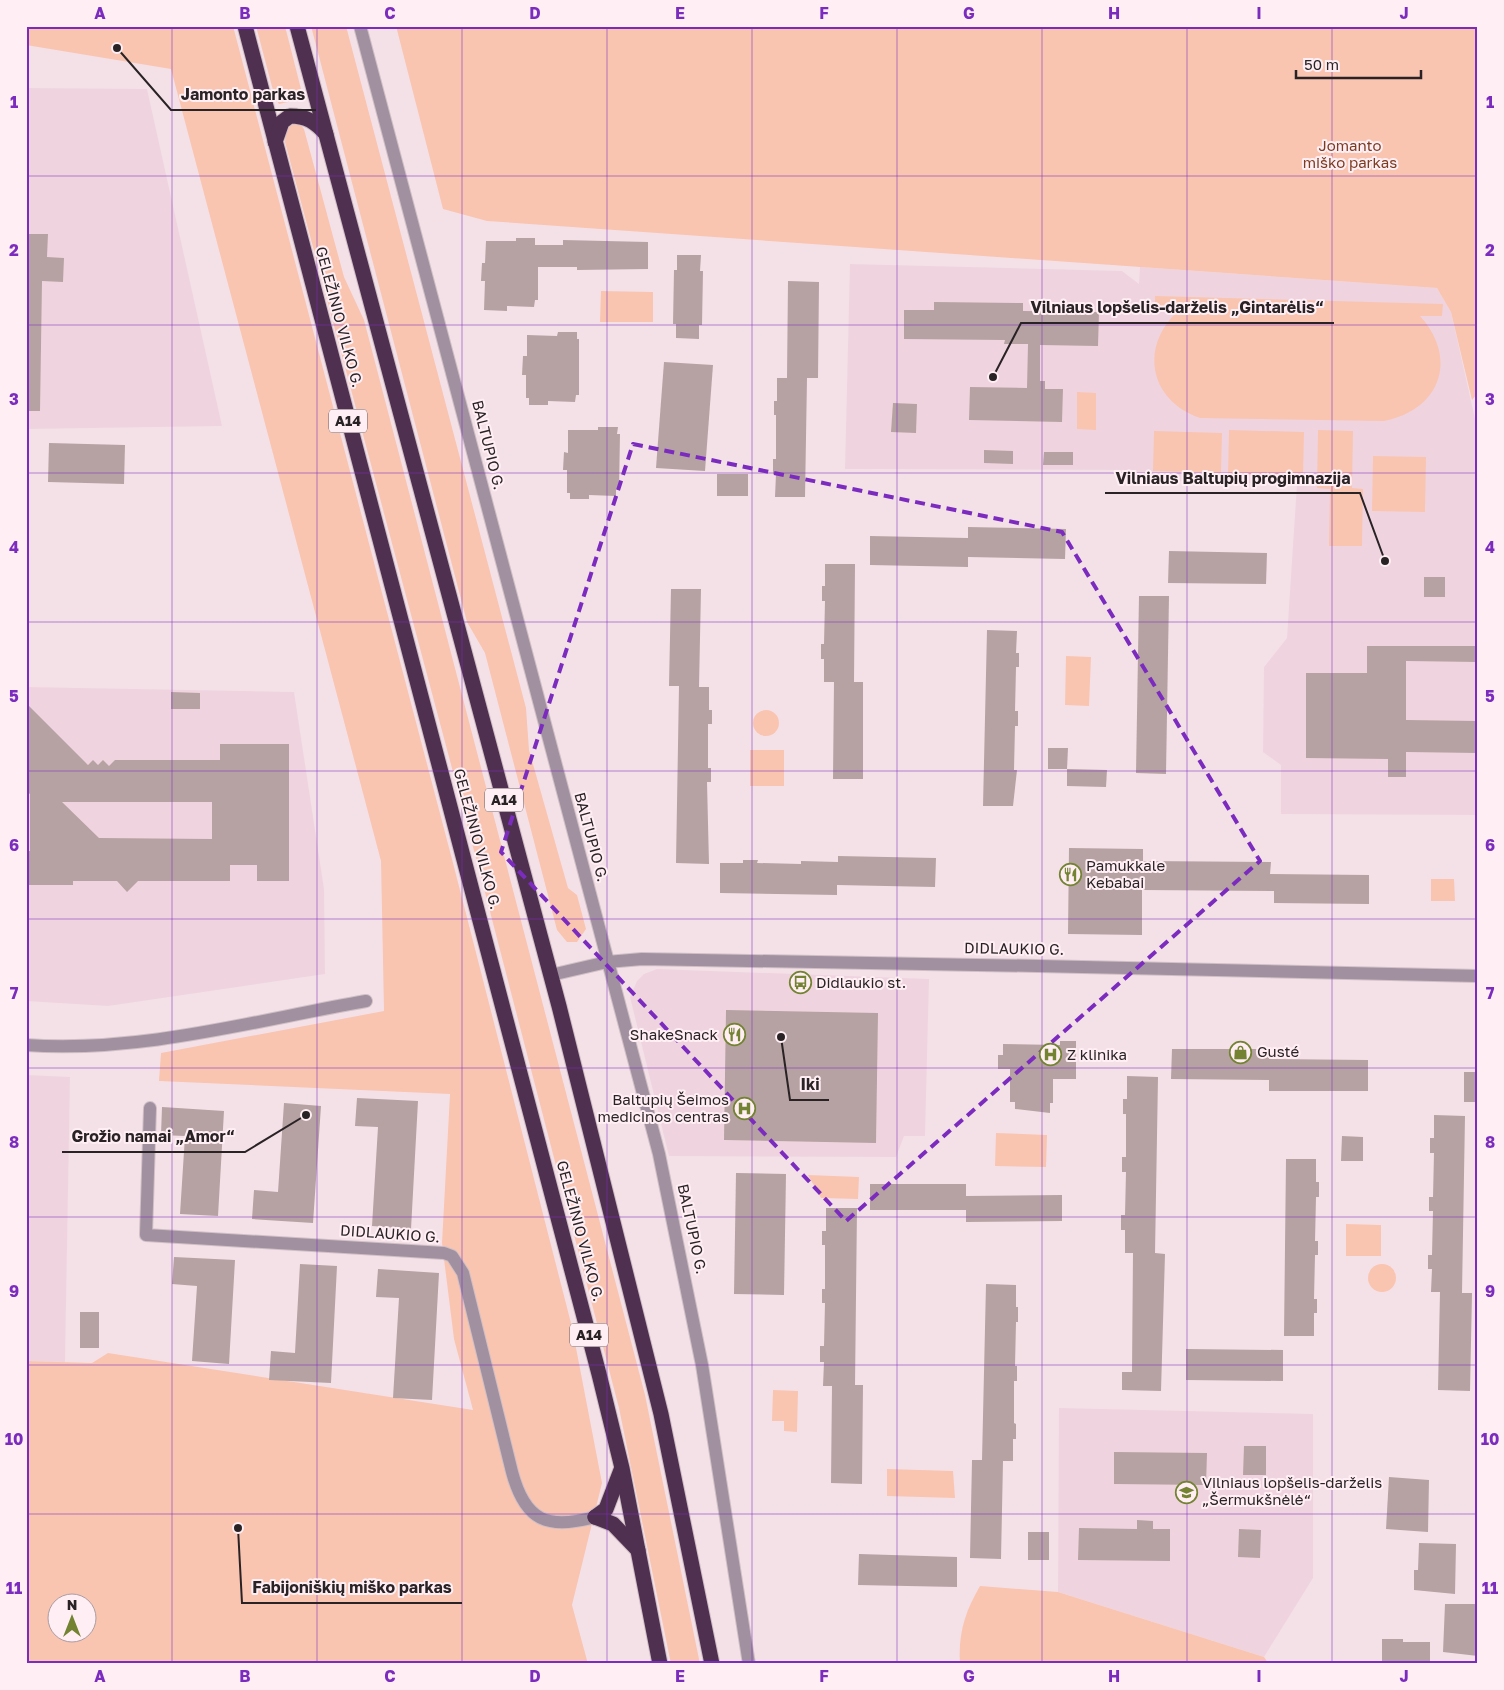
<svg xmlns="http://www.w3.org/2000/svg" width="1504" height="1690" font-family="'Golos Text',sans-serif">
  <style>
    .built { fill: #efd4df }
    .green { fill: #f9c5b0; fill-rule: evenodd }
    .building { fill: #b6a2a2; fill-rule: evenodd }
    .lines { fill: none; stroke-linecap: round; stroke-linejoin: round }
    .minor-casing { stroke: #d0bfc5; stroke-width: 14 }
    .highway-casing { stroke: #d0bfc5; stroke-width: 17 }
    .minor { stroke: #a090a0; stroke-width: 12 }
    .highway { stroke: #503051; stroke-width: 15 }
    .marked { fill: none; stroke: #7b2cbf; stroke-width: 4; stroke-dasharray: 10 6; stroke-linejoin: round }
    .grid { fill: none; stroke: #7b2cbf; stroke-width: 1; stroke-opacity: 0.55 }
    .labels { text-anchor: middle; stroke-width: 4; stroke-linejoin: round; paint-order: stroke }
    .shield { fill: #ffeff5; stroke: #6a6064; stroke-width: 1 }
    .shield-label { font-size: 14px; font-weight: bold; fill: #2a2326 }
    .park-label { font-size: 15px; fill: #7b3b1f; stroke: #ffeff5 }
    .street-label { font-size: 15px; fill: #2a2326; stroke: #ffeff5 }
    .poi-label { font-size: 15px; fill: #2a2326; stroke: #ffeff5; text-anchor: start }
    .leader { fill: none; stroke: #2a2326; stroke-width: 2 }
    .callout-dot { fill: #2a2326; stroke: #ffeff5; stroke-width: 2 }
    .callout-label { font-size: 16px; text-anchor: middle; font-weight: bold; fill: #2a2326; stroke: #ffeff5; stroke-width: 4; stroke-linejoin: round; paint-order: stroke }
    .neatline { fill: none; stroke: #7b2cbf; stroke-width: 2 }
    .grid-label { font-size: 16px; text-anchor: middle; font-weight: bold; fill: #7b2cbf }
  </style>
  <rect width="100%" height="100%" fill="#f4e1e8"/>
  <g class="built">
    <polygon points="26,88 147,89 222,426 26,429"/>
    <polygon points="850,264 1122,271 1139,284 1140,267 1437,288 1451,312 1478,432 1478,815 1281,814 1281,765 1263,752 1264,667 1287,638 1297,484 1137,480 1136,470 845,469"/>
    <polygon points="26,687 294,692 324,889 325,974 108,1006 26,1001"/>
    <polygon points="657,969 929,979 925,1136 904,1136 896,1157 669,1156 630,997 637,981 644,974"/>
    <polygon points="26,1075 70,1077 65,1362 26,1361"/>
    <polygon points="1059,1408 1313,1414 1313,1578 1264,1657 1058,1592"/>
  </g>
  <g class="green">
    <path d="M26,26H233L453,863L572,1327L602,1483L572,1605L588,1664H26V1361L92,1363L108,1353L473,1410L454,1339L442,1243L450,1094L159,1081L161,1053L384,1011L381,861L171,69L26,45ZM58,1602H88V1632H58Z"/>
    <polygon points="256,26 285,26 302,93 302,99 279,104 275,98"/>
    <polygon points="311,26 346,26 526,708 529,750 568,888 577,895 586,929 577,942 567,942 557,930 485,653 467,622"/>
    <polygon points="396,26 1478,26 1478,393 1472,400 1451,312 1437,288 487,221 443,209"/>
    <polygon points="293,124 300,124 304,129 344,277 364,320 645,1395 700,1664 671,1664 619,1408 481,877 285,142 286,129"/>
    <polygon points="601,291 653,292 653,322 600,322"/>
    <path d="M1155,296L1443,304L1442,316H1420C1459,359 1440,410 1384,421L1200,418C1150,401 1139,348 1177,312L1155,311Z"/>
    <polygon points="1077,392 1096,393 1096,430 1077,429"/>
    <polygon points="1229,430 1304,432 1303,476 1228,474"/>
    <polygon points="1318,430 1353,431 1352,488 1363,489 1362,546 1329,546 1330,489 1317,488"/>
    <polygon points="1154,431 1222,433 1221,473 1153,471"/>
    <polygon points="1373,456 1426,457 1425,512 1372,511"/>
    <polygon points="1066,656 1091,657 1089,706 1065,705"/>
    <circle cx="766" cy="723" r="13"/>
    <rect x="750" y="750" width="34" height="36"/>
    <polygon points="1431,879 1454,879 1455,901 1431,901"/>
    <polygon points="996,1133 1047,1135 1046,1167 995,1166"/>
    <polygon points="808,1175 859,1177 858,1199 821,1198"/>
    <polygon points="1346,1224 1381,1225 1381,1256 1346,1256"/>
    <circle cx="1382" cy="1278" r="14"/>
    <polygon points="773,1390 798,1391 797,1432 784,1431 784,1421 772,1421"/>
    <polygon points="887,1469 953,1471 955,1498 887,1496"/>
    <path d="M980,1586L1058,1592L1264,1657L1269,1664H960C958,1633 965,1612 980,1586Z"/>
  </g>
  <g class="building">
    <polygon points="26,234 48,234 47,257 64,258 63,282 42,281 40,411 26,411"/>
    <polygon points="516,238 535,238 535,245 563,245 563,240 648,242 648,269 577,270 577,267 538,267 538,300 535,300 534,307 507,306 507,311 484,310 485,281 481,281 482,263 485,263 486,241 516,241"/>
    <polygon points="677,255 701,255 700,271 703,271 702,325 699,325 699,339 676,338 676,324 673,324 674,270 677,270"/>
    <polygon points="788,281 819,282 818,378 807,378 805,497 775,497 776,474 773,474 773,459 776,459 776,415 774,415 774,401 777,401 777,378 787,378"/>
    <polygon points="934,302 1023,303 1023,311 1099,312 1098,346 1040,345 1040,381 1045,381 1045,389 1063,389 1062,422 969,420 970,387 1027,388 1028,344 1004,344 1005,340 904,339 904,310 934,310"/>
    <polygon points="558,332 577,332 577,339 579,339 579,395 576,395 575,402 548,401 548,405 529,405 529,398 526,398 526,375 522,375 523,356 527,356 527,335 557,336"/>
    <polygon points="664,362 713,365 705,471 656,468"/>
    <polygon points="893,403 917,404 916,433 891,432"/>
    <polygon points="598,427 618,427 617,434 620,434 619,489 616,489 616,496 589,495 589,499 570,499 570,493 567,493 567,470 563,470 564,452 568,453 568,430 598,430"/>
    <polygon points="49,443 125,445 124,484 48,482"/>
    <polygon points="984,450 1013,451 1013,464 984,463"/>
    <polygon points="1044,452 1073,452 1073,465 1043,465"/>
    <rect x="717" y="474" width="31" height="22"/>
    <polygon points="968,527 1066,529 1065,559 968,557 968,567 870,565 870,536 968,538"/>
    <polygon points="1169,551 1267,553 1266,584 1168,583"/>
    <polygon points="825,564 855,564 854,682 863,682 863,779 833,779 834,682 824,682 824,659 821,659 821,644 824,644 825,601 822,601 822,586 825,586"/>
    <rect x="1424" y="577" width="21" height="20"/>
    <polygon points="671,589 701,589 699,687 709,687 709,710 712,710 712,724 708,724 708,768 711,768 711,782 707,782 709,864 676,863 679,686 669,686"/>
    <polygon points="1139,596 1169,596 1166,774 1136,773"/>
    <polygon points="987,630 1017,631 1016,653 1019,653 1019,667 1016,667 1015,711 1018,711 1018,726 1015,726 1014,770 1017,770 1013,806 983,806"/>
    <polygon points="1367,646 1478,646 1478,662 1406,661 1406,720 1478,721 1478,753 1406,752 1406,777 1388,777 1388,759 1306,758 1306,673 1367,673"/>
    <polygon points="171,692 200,693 200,709 171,709"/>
    <path d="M26,703L88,765L93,760L98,765L103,760L109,766L115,760H220V744H289V881H257V865H230V881H138L127,892L117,881H73V885H26V851H30V794L26,791ZM62,802H212V839L99,838Z"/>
    <polygon points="1048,748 1068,748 1067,769 1048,769"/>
    <polygon points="1067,769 1107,770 1106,787 1067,786"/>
    <polygon points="1069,848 1143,849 1143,861 1271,862 1270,874 1369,875 1369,904 1274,903 1274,891 1142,890 1142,935 1068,934"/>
    <polygon points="838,856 936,858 935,887 837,885 837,895 720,893 720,863 743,863 743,860 758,860 757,863 801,864 801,861 838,862"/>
    <polygon points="726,1010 878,1013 876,1143 724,1140"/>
    <polygon points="1060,1041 1076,1041 1076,1079 1053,1079 1053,1103 1050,1103 1050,1113 1015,1109 1015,1102 1010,1102 1010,1069 998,1069 998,1055 1003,1055 1003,1044 1060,1045"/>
    <polygon points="1172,1049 1270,1049 1269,1059 1368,1060 1368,1091 1269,1091 1269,1080 1171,1079"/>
    <rect x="1464" y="1072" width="14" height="30"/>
    <polygon points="1127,1076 1158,1077 1155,1253 1165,1254 1161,1391 1122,1390 1122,1372 1132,1372 1133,1253 1125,1253 1125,1230 1121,1230 1121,1215 1125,1215 1126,1172 1122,1172 1122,1157 1126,1157 1126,1114 1123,1114 1123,1099 1127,1099"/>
    <polygon points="357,1098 418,1101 411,1229 372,1226 378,1127 355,1126"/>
    <polygon points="284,1103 321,1106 313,1223 252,1219 254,1190 278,1192"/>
    <polygon points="162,1107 224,1111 218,1216 180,1214 185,1136 161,1135"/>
    <polygon points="1434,1115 1465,1116 1462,1293 1472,1293 1470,1391 1438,1390 1440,1292 1431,1292 1432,1269 1428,1269 1428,1255 1432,1255 1433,1211 1429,1211 1429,1197 1433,1197 1434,1153 1430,1153 1430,1138 1434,1138"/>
    <polygon points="1342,1136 1363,1137 1363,1161 1341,1161"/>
    <polygon points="1286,1159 1316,1159 1316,1182 1319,1182 1319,1197 1316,1197 1315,1241 1318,1241 1318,1255 1315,1255 1314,1299 1317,1299 1317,1313 1314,1313 1314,1336 1284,1336"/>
    <polygon points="736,1173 786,1174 784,1295 734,1294"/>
    <polygon points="870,1184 966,1184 966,1196 1062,1195 1062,1221 966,1222 966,1210 870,1210"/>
    <polygon points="826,1208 857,1208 855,1385 863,1385 862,1484 831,1483 832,1386 823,1386 824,1362 820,1362 820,1346 824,1346 825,1303 822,1303 822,1289 825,1289 825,1245 822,1245 822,1231 826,1231"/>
    <polygon points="174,1257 235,1260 229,1364 192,1361 197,1286 172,1284"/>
    <polygon points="300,1264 337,1266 331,1383 269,1380 271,1351 295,1353"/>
    <polygon points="378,1269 439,1273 432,1400 393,1398 399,1298 376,1297"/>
    <polygon points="986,1284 1016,1285 1016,1307 1018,1307 1018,1322 1016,1322 1015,1366 1017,1366 1017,1381 1014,1381 1014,1423 1016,1424 1016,1439 1013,1439 1013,1461 1003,1461 1001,1559 970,1558 972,1460 982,1460"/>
    <rect x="80" y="1312" width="19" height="36"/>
    <polygon points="1186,1349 1283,1350 1283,1381 1186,1380"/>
    <polygon points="1244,1446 1266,1446 1266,1475 1243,1475"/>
    <polygon points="1114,1452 1207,1453 1206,1485 1114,1484"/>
    <polygon points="1389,1477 1429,1480 1428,1532 1386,1529"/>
    <polygon points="1137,1520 1153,1521 1153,1529 1170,1529 1170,1561 1078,1560 1079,1528 1137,1529"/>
    <polygon points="1239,1529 1261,1530 1260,1558 1238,1557"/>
    <rect x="1028" y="1532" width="21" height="28"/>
    <polygon points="1419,1543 1456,1544 1455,1594 1414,1590 1414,1570 1418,1570"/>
    <polygon points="859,1554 957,1557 957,1587 858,1585"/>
    <polygon points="1445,1604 1478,1604 1478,1656 1443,1652"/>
    <polygon points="1382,1639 1403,1639 1403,1642 1430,1642 1430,1664 1382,1664"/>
  </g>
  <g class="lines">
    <defs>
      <g id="minor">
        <polyline points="360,26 659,1154 702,1365 749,1664"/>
        <polyline points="551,975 607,962 642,959 1038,966 1478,976"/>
        <path d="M26,1045C141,1053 253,1021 366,1001"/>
        <path d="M150,1108L146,1235L444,1253L452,1256L463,1273L512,1472C525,1521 547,1530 595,1517"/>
      </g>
      <g id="highway">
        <polyline points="245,26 599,1374 622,1468 660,1664"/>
        <polyline points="297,26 559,1006 661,1414 712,1664"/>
        <path d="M275,142L282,122L290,116C307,116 315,122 326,134"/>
        <polyline points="595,1517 606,1509 621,1470"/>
        <polyline points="595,1517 613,1524 638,1550"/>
      </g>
    </defs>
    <use href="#minor" class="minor-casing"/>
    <use href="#highway" class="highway-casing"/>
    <use href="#minor" class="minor"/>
    <use href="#highway" class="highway"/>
  </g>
  <path class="marked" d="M633,444L1062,532L1260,861L846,1221L501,852Z"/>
  <path class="grid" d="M172,26V1664M317,26V1664M462,26V1664M607,26V1664M752,26V1664M897,26V1664M1042,26V1664M1187,26V1664M1332,26V1664M26,176H1478M26,325H1478M26,473H1478M26,622H1478M26,771H1478M26,919H1478M26,1068H1478M26,1217H1478M26,1365H1478M26,1514H1478"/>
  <defs>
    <symbol id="restaurant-ring" viewBox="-11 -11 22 22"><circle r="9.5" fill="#ffeff5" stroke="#738332" stroke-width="1.5"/><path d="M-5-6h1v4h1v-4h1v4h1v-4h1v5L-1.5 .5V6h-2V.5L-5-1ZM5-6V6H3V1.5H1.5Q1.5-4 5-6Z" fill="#738332"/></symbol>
    <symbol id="bus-ring" viewBox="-11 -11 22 22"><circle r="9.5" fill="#ffeff5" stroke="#738332" stroke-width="1.5"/><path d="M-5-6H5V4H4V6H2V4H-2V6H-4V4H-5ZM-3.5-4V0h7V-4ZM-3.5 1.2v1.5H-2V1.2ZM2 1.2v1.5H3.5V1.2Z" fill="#738332"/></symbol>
    <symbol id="shop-ring" viewBox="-11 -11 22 22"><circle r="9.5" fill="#ffeff5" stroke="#738332" stroke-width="1.5"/><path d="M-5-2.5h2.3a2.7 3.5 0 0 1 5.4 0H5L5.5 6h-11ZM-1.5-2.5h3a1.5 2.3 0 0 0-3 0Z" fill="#738332"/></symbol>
    <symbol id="hospital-ring" viewBox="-11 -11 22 22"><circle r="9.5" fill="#ffeff5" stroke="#738332" stroke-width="1.5"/><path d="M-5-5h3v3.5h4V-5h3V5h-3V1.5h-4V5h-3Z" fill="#738332"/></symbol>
    <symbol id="school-ring" viewBox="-11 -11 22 22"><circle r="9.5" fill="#ffeff5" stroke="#738332" stroke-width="1.5"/><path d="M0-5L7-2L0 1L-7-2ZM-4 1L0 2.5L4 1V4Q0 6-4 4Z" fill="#738332"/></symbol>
  </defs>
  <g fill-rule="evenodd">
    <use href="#restaurant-ring" x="1058" y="862" width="25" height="25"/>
    <use href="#bus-ring" x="788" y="970" width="25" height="25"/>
    <use href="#restaurant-ring" x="722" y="1022" width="25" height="25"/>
    <use href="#shop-ring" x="1228" y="1040" width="25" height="25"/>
    <use href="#hospital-ring" x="1038" y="1042" width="25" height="25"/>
    <use href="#hospital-ring" x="732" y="1096" width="25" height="25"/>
    <use href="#school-ring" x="1174" y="1480" width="25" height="25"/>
  </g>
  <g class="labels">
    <g class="shield">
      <rect x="329" y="409.5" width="38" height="23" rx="4"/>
      <rect x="485" y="788.5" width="38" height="23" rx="4"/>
      <rect x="570" y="1323.5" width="38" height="23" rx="4"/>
    </g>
    <g class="shield-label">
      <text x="348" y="426">A14</text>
      <text x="504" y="805">A14</text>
      <text x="589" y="1340">A14</text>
    </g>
    <g class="park-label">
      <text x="1350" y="151">Jomanto<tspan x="1350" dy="17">miško parkas</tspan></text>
    </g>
    <g class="street-label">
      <text transform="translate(339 317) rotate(75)" y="5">GELEŽINIO VILKO G.</text>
      <text transform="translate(488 445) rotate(76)" y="5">BALTUPIO G.</text>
      <text transform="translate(591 837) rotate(75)" y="5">BALTUPIO G.</text>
      <text transform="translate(477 839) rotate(75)" y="5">GELEŽINIO VILKO G.</text>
      <text transform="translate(1014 949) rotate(1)" y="5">DIDLAUKIO G.</text>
      <text transform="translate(692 1229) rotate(78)" y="5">BALTUPIO G.</text>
      <text transform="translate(580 1231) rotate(75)" y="5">GELEŽINIO VILKO G.</text>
      <text transform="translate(390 1234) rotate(4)" y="5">DIDLAUKIO G.</text>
    </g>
    <g class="poi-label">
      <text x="1086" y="871">Pamukkale<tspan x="1086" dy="17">Kebabai</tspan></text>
      <text x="816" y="988">Didlaukio st.</text>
      <text x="718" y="1040" text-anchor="end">ShakeSnack</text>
      <text x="1257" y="1057">Gusté</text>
      <text x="1067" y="1060">Z klinika</text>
      <text x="729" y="1105" text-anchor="end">Baltupių Šeimos<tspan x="729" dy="17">medicinos centras</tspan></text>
      <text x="1202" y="1488">Vilniaus lopšelis-darželis<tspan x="1202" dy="17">„Šermukšnėlė“</tspan></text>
    </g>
  </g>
  <path class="leader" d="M117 48L171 110H316M993 377L1021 323H1334M1385 561L1360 493H1105M781 1037L790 1100H829M306 1115L245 1152H62M238 1528L242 1603H462"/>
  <g class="callout-dot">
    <circle cx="117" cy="48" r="5"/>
    <circle cx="993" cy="377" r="5"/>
    <circle cx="1385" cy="561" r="5"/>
    <circle cx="781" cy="1037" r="5"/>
    <circle cx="306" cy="1115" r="5"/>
    <circle cx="238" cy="1528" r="5"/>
  </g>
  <g class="callout-label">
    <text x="243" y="100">Jamonto parkas</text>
    <text x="1177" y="313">Vilniaus lopšelis-darželis „Gintarėlis“</text>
    <text x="1233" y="484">Vilniaus Baltupių progimnazija</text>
    <text x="810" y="1090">Iki</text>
    <text x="153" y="1142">Grožio namai „Amor“</text>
    <text x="352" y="1593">Fabijoniškių miško parkas</text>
  </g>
  <rect width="1504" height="1690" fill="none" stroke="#ffeff5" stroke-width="55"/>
  <g transform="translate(72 1618)"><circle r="24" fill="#ffeff5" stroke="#aa9da2"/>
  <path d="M0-4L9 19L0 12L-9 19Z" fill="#738332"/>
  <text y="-8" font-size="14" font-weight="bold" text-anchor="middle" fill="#2a2326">N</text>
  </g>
  <path d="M1296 70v8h125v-8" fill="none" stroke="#2a2326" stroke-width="2.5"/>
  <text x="1304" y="70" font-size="15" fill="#2a2326" stroke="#ffeff5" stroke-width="4" paint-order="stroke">50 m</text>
  <rect x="28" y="28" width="1448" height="1634" class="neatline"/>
  <g class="grid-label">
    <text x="100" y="19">A</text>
    <text x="245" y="19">B</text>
    <text x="390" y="19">C</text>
    <text x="535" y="19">D</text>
    <text x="680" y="19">E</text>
    <text x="824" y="19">F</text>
    <text x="969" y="19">G</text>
    <text x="1114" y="19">H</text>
    <text x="1259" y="19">I</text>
    <text x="1404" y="19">J</text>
    <text x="14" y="108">1</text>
    <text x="1490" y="108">1</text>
    <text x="14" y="256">2</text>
    <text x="1490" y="256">2</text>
    <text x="14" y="405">3</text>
    <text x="1490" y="405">3</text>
    <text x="14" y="553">4</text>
    <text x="1490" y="553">4</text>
    <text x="14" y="702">5</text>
    <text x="1490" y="702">5</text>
    <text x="14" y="851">6</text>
    <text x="1490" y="851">6</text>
    <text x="14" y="999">7</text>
    <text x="1490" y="999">7</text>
    <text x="14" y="1148">8</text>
    <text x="1490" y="1148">8</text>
    <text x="14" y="1297">9</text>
    <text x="1490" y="1297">9</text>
    <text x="14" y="1445">10</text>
    <text x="1490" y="1445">10</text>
    <text x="14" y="1594">11</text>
    <text x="1490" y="1594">11</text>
    <text x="100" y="1682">A</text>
    <text x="245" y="1682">B</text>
    <text x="390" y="1682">C</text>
    <text x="535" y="1682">D</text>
    <text x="680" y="1682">E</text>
    <text x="824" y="1682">F</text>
    <text x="969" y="1682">G</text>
    <text x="1114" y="1682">H</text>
    <text x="1259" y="1682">I</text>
    <text x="1404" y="1682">J</text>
  </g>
</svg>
